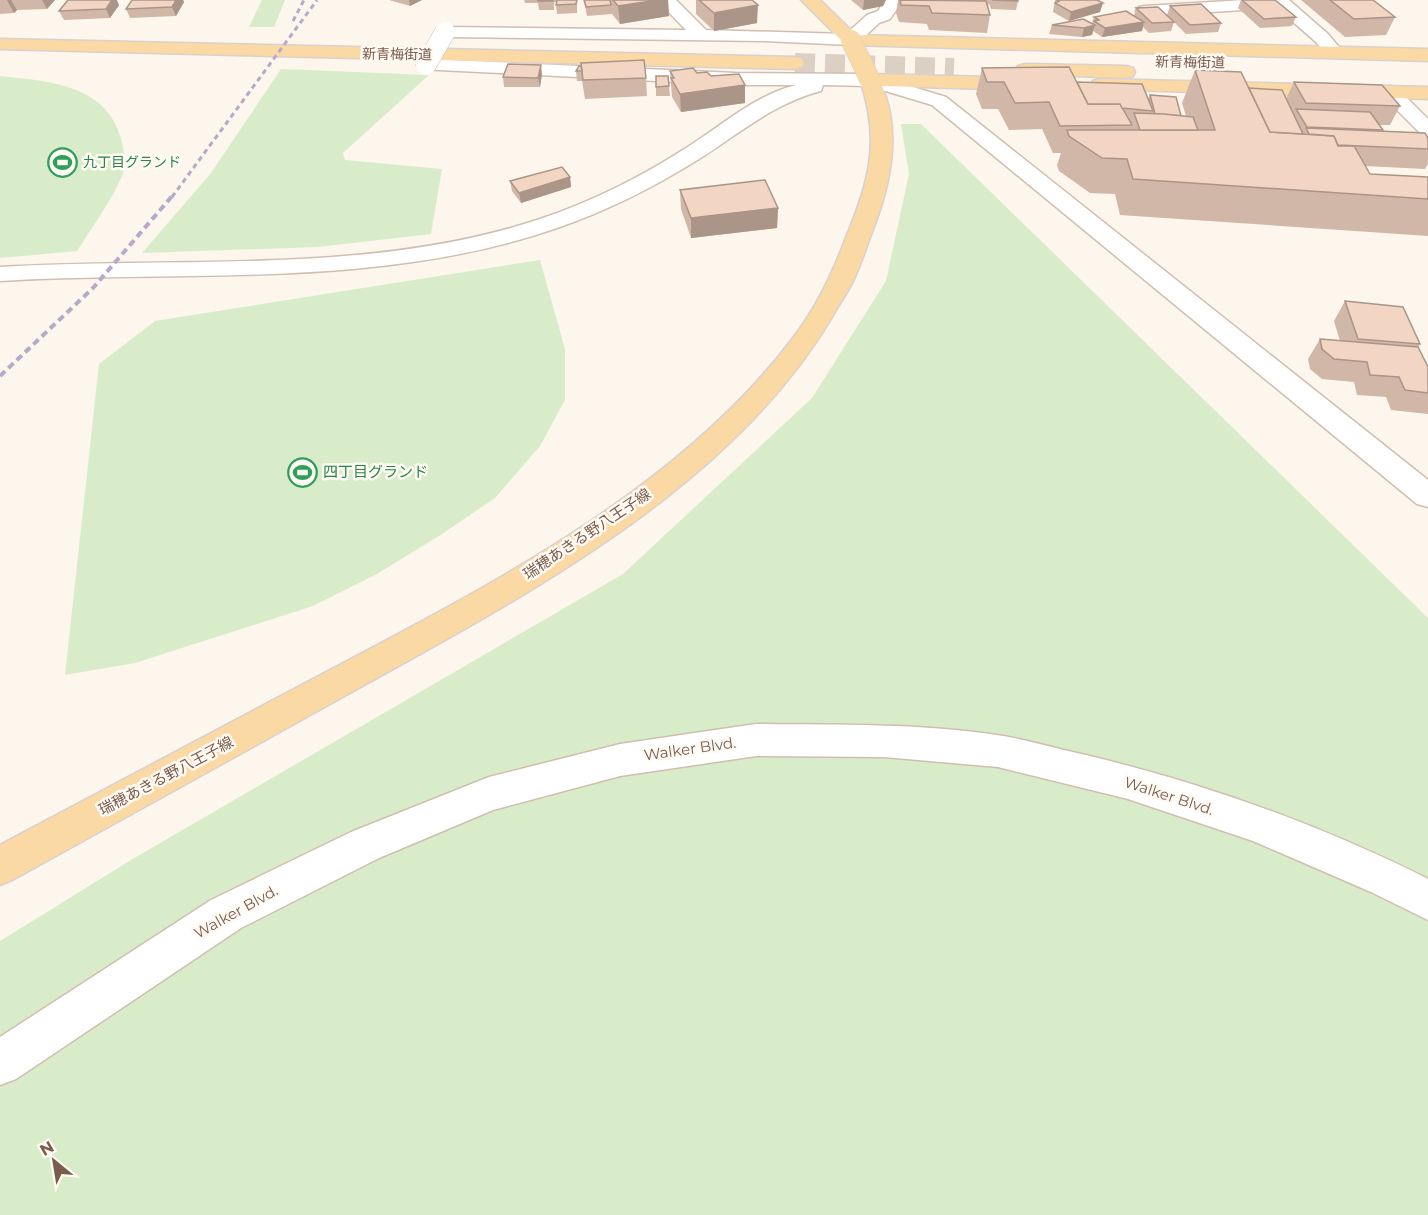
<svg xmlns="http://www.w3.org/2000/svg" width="1428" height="1215" font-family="Montserrat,'Noto Sans JP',sans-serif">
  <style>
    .green { fill: #d8ecc9 }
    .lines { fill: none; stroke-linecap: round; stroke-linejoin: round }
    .major-tunnel { stroke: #dcd0c4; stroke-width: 20; stroke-dasharray: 20 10; stroke-linecap: butt }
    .minor-casing { stroke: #d1beb0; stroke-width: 3 }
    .major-casing { stroke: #dad1cd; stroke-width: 3 }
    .minor { fill: #fff; fill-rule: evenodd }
    .major { fill: #fbd9a5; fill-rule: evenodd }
    .rail-far1 { stroke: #b9a8c9; stroke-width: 3; stroke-dasharray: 5 4; stroke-linecap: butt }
    .rail { stroke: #b9a8c9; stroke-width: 4; stroke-dasharray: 7 4.5; stroke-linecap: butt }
    .minor-bridge-casing { stroke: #d1beb0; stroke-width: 21; stroke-linecap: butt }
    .major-bridge-casing { stroke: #dad1cd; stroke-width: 21; stroke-linecap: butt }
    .minor-bridge { stroke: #fff; stroke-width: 20 }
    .major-bridge { stroke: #fbd9a5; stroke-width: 20 }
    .wall { fill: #d1b7a8 }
    .shaded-wall { fill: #aa9588 }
    .building { fill: #f3d5c3; stroke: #aa9588; stroke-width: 1.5 }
    .labels { text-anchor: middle; stroke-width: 5; stroke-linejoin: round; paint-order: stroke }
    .far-street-label { font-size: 14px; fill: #7a5c4d; stroke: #fffaf3 }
    .far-leisure-label { font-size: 14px; fill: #27864d; stroke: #fffaf3; text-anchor: start }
    .leisure-label { font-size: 15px; fill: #27864d; stroke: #fffaf3; text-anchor: start }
    .street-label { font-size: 15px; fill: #7a5c4d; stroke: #fffaf3 }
  </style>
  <rect width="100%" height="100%" fill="#fdf6ec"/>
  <g class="green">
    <polygon points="262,0 285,0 274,27 249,27"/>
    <polygon points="281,69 429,75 343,153 345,160 442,169 431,234 318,247 142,253 211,173"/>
    <path d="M0,76C47,81 107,84 121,139C124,150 127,166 122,176C111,202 92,227 77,251L0,258Z"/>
    <polygon points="901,124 921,124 1428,618 1428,1215 0,1215 0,941 131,860 623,574 812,398 886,281 909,174"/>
    <polygon points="540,260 565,349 565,400 540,446 495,498 442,534 377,574 313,606 135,663 65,675 99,364 155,321"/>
  </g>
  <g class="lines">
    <polyline class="major-tunnel" points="795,63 954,68"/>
    <defs>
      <g id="minor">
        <polygon points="657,0 676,0 706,30 846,34 867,15 878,11 885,0 903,0 890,19 879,23 857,44 851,45 764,41 445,37 439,36 436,32 439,28 445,27 686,30"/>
        <polygon points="1245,0 1289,0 1328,34 1344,53 1342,57 1328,57 1316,42 1277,8 1145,16 1139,15 1136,11 1139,7 1145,6"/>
        <path d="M426,59L735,73L870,74L946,97L1428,480V507L1417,504L932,105L869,86L823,85L821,91C774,103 740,133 699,159C654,187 607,211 557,228C379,290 185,270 0,281V267C177,256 369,276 540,219C591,202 641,177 686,148C721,126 755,95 796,85H735L419,69L417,65L419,61Z"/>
        <polygon points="1390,86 1397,88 1428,119 1428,136 1421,134 1383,96 1380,92 1383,88"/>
        <path d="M756,724C836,725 917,723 997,735C1024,739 1051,747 1077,753C1197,781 1317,823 1428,879V920L1371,892L1253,841L1128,799L998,767L884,757L756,756L620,776L493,810L379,858L241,928L16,1079L0,1085V1037L211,900L351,832L489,777L620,744Z"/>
      </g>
      <g id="major">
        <polygon points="801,0 820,0 856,35 1428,49 1428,61 851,45 845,44"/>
        <polygon points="0,39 795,57 802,59 804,63 802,67 795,69 0,49"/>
        <polygon points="1025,64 1126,66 1133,68 1135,72 1133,76 1126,78 1018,74 1016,70 1018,66"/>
        <path d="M870,74L1024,78L1031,80L1034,84L1031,88L1024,90L882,86C902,134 890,186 872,232C866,248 861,264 854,279C848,292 839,304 832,317C730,490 519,599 348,694C237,756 126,817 14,879L0,885V845C98,793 196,741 294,689C467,597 673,498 793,338C816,308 832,275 845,240C869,183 881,141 860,80L863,76Z"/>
        <polygon points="1100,79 1428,87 1428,99 1093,89 1090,85 1093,81"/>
      </g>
    </defs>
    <use href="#minor" class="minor-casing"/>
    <use href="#major" class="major-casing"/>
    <use href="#minor" class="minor"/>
    <use href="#major" class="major"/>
    <g class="rail-far1">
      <polyline points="293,21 304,0"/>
      <polyline points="172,197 317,0"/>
    </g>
    <polyline class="rail" points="0,376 93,288 173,195"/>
    <defs>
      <polyline id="minor-bridge" points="426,65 445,32"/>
      <polyline id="major-bridge" points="851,40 870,80"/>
    </defs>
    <use href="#minor-bridge" class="minor-bridge-casing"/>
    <use href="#major-bridge" class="major-bridge-casing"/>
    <use href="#minor-bridge" class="minor-bridge"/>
    <use href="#major-bridge" class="major-bridge"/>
  </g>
  <g class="wall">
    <polygon points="0,0 55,0 47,9 17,10 14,13 0,14"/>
    <polygon points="132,0 183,0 184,2 176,16 130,18 126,9"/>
    <polygon points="389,0 422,0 410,6"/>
    <polygon points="524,0 556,0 556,2 554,2 554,10 539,10 538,3 525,3"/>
    <polygon points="557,0 577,0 577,13 557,14 556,5"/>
    <polygon points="584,0 668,0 669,16 620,24 612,14 587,16"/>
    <polygon points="696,0 752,0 757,23 714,31 696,14"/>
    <polygon points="851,0 886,0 883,6 863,10"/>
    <polygon points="898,0 1018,0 1018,1 1016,10 991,9 989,3 988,7 990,15 987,33 929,30 927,24 899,22 896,13"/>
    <polygon points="1055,0 1097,0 1100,12 1069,21 1053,12"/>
    <polygon points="1241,0 1275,0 1296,17 1292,26 1260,28 1238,8"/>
    <polygon points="1301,0 1373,0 1395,17 1386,35 1345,37"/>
    <polygon points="119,5 110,18 64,20 59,11"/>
    <polygon points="1170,6 1221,23 1218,32 1186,34 1174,22 1171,31 1149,33 1143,27 1142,31 1102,37 1093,31 1092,35 1082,37 1049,34 1052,25 1092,24 1094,17 1134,16 1136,8 1167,15"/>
    <polygon points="982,68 1077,83 1148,99 1150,95 1181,116 1186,116 1182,103 1195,70 1286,99 1294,82 1400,106 1390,125 1380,125 1383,130 1382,132 1428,138 1428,164 1425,169 1365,166 1370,174 1428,177 1428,236 1120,215 1115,194 1090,193 1059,171 1057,165 1061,153 1053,153 1042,129 1009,130 998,109 982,109 976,94"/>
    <polygon points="576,71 646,78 647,96 585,99 582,81 577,81"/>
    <polygon points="670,71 697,73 745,85 745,103 681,112 672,97"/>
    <polygon points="542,74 540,87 504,87 503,77"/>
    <polygon points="656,76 669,86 670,96 656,96"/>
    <polygon points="570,177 571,187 521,203 512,191 510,181"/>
    <polygon points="680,190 778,208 777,228 691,238 681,209"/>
    <polygon points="1345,301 1420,344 1418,347 1428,367 1428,414 1391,410 1386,397 1357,395 1354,382 1322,379 1310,369 1308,359 1320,339 1340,341 1334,321"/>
  </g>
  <g class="shaded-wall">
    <polygon points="7,0 11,0 17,10 14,13"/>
    <polygon points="42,0 55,0 47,9"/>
    <polygon points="112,0 117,0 119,5 110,18 106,9"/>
    <polygon points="176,0 183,0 184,2 176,16 172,7"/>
    <polygon points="409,0 422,0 410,6"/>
    <polygon points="658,0 668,0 669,16 620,24 618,6"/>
    <polygon points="864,0 886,0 883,6 863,10"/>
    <polygon points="1103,3 1100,12 1069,21 1071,12"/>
    <polygon points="758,5 757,23 714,31 714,13"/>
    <polygon points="1144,22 1142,31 1102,37 1105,28"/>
    <polygon points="1095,25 1092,35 1082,37 1084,28"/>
    <polygon points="541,65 542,74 540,87 538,78"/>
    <polygon points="745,85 745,103 681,112 680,94"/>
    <polygon points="570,177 571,187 521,203 519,193"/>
    <polygon points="778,208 777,228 691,238 691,218"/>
  </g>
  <g class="building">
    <polygon points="68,0 112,0 106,9 59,11"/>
    <polygon points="132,0 176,0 172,7 126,9"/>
    <rect x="538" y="0" width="15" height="1"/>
    <polygon points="557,0 577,0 576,4 556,5"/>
    <polygon points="584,0 610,0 611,5 586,7"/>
    <polygon points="613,0 658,0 618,6"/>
    <polygon points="699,0 752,0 758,5 714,13"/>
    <polygon points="900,0 986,1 990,15 932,13 929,6 901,5"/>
    <polygon points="992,0 1018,0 1018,1"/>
    <polygon points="1057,0 1097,0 1103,3 1071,12 1055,3 1059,1"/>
    <polygon points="1242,0 1275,0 1296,17 1264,19"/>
    <polygon points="1330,0 1373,0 1395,17 1354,19"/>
    <polygon points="1201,4 1221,23 1190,25 1170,6"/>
    <polygon points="1158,7 1174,22 1152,23 1136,8"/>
    <polygon points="1126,11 1144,22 1105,28 1094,21 1099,20 1094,17"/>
    <polygon points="1083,19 1095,25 1084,28 1052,25"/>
    <polygon points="644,60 646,78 583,80 581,63"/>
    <polygon points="508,64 541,65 538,78 503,77"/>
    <polygon points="579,66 581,66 582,71 576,71"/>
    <polygon points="1069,67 1088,104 1120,104 1132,125 1060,126 1049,102 1015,103 1004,82 987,82 982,68"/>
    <polygon points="693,68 697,73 707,72 711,76 739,74 745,85 680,94 671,78 674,78 670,71"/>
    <polygon points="1195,70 1241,72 1270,132 1334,136 1338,146 1354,146 1370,174 1428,177 1428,199 1133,179 1127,159 1102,158 1069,136 1067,130 1215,130"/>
    <polygon points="656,76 668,76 669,86 656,87"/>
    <polygon points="1077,82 1142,84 1153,111 1122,108 1120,104 1088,104"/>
    <polygon points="1294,82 1382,85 1400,106 1306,103"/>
    <polygon points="1249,88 1282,90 1303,134 1270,132"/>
    <polygon points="1150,95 1176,97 1181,116 1155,114"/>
    <polygon points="1296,109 1370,112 1383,130 1307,127"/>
    <polygon points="1134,113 1164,114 1193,117 1198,130 1140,130"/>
    <polygon points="1306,128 1425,133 1428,138 1428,149 1338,145 1334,136 1309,134"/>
    <polygon points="562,167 570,177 519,193 510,181"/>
    <polygon points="765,180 778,208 691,218 680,190"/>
    <polygon points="1345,301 1403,307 1420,344 1358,339"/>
    <polygon points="1320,339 1418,347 1428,367 1428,393 1405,390 1399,377 1370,375 1367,362 1334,359 1322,349"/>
  </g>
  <defs>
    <symbol id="stadium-ring" viewBox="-11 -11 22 22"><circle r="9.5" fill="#fffaf3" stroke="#2e9e5b" stroke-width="1.5"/><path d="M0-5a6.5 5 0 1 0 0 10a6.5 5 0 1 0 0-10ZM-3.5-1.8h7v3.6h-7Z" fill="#2e9e5b"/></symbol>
  </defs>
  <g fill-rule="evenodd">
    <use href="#stadium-ring" x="46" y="146" width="33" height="33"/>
    <use href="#stadium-ring" x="286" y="456" width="33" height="33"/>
  </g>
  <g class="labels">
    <g class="far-street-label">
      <text transform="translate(397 54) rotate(1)" y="5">新青梅街道</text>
      <text transform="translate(1190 62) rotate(1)" y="5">新青梅街道</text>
    </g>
    <g class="far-leisure-label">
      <text x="83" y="167">九丁目グランド</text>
    </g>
    <g class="leisure-label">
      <text x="323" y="477">四丁目グランド</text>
    </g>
    <g class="street-label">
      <text transform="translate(587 534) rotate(-34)" y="5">瑞穂あきる野八王子線</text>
      <text transform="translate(690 749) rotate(-8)" y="5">Walker Blvd.</text>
      <text transform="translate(166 776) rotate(-28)" y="5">瑞穂あきる野八王子線</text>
      <text transform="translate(1169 796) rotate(18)" y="5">Walker Blvd.</text>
      <text transform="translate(236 912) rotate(-29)" y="5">Walker Blvd.</text>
    </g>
  </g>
  <g transform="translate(54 1161) rotate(330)" stroke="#fffaf3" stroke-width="4.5" paint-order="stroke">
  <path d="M0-4.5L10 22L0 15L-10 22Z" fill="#7a5c4d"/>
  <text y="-9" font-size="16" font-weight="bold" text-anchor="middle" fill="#7a5c4d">N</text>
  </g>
</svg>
